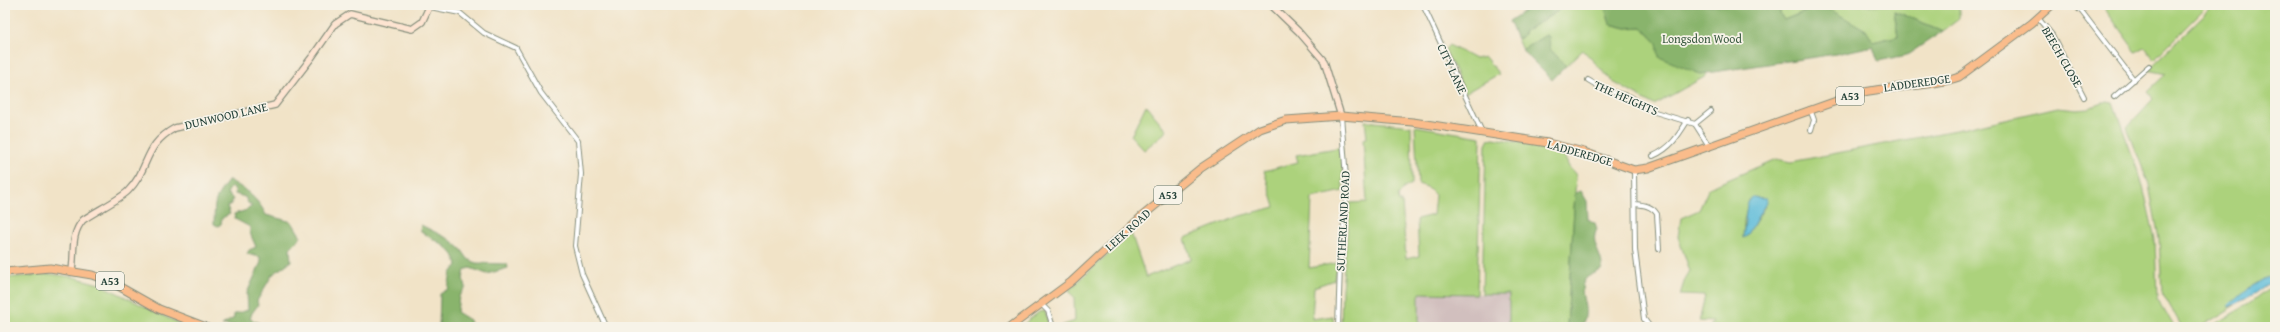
<svg xmlns="http://www.w3.org/2000/svg" width="2280" height="332" font-family="'Gentium Book Plus',serif">
  <style>
    .industrial { fill: #d1bfbe }
    .green { fill: #acd27c; stroke: #668858; fill-rule: evenodd }
    .forest { fill: #89b46c; stroke: #547850 }
    .water { fill: #5bbbd9; stroke: #3d7c86 }
    .lines { fill: none; stroke-linecap: round; stroke-linejoin: round }
    .street-casing { stroke: #88907e; stroke-width: 6 }
    .secondary-casing { stroke: #88907e; stroke-width: 8 }
    .highway-casing { stroke: #88907e; stroke-width: 9 }
    .street { stroke: #fff; stroke-width: 4 }
    .secondary { stroke: #fde4d1; stroke-width: 5.5 }
    .highway { stroke: #fabc8b; stroke-width: 7 }
    .labels { text-anchor: middle; stroke-width: 3.5; stroke-linejoin: round; paint-order: stroke }
    .shield { fill: #f7f3e8; stroke: #60746a; stroke-width: 1 }
    .shield-label { font-size: 11px; font-weight: bold; fill: #1f3d34 }
    .park-label { font-size: 12px; fill: #3b5b42; stroke: #f7f3e8 }
    .street-label { font-size: 12px; fill: #1f3d34; stroke: #f7f3e8 }
  </style>
  <rect width="100%" height="100%" fill="#f7f3e8"/>
  <filter id="ink" filterUnits="userSpaceOnUse"><feTurbulence type="fractalNoise" baseFrequency=".025" numOctaves="2"/><feDisplacementMap in="SourceGraphic" scale="8" xChannelSelector="R" yChannelSelector="G"/><feConvolveMatrix kernelMatrix="1 2 1 2 8 2 1 2 1" color-interpolation-filters="sRGB"/></filter>
  <filter id="wash" filterUnits="userSpaceOnUse"><feTurbulence type="fractalNoise" baseFrequency=".012" numOctaves="4" result="noise"/><feDisplacementMap in="SourceGraphic" scale="16" xChannelSelector="R" yChannelSelector="G"/><feGaussianBlur stdDeviation="0.9" result="paint"/><feColorMatrix in="noise" values="0 0 0 0 0 0 0 0 0 0 0 0 0 0 0 0 0 1.4 0 .05"/><feComposite in="paint" operator="in"/></filter>
  <g filter="url(#wash)">
    <rect width="100%" height="100%" fill="#f1e3c7"/>
    <polygon class="industrial" points="1418,293 1509,294 1509,327 1419,327"/>
    <g class="green">
      <polygon points="1560,5 1604,5 1610,24 1626,28 1642,27 1657,43 1700,74 1706,73 1706,76 1654,105 1613,82 1583,50 1566,66 1550,49 1549,37 1546,35 1522,50 1517,39 1523,36 1525,31 1558,11"/>
      <polygon points="1780,5 1820,5 1784,20 1780,14"/>
      <polygon points="1822,5 1959,5 1959,19 1943,31 1894,11 1898,36 1873,42"/>
      <polygon points="2102,5 2208,5 2154,59 2145,47 2136,52"/>
      <polygon points="2214,5 2275,5 2275,272 2246,290 2230,307 2236,305 2200,327 2182,327 2162,292 2159,239 2149,185 2127,127 2153,99 2147,92 2166,74 2147,70"/>
      <polygon points="1449,45 1475,59 1485,57 1499,74 1465,93 1445,49"/>
      <path d="M2107,101L2113,102L2143,186L2155,239L2157,298L2174,327H1710L1713,322L1699,321L1705,296L1680,295L1685,279L1690,271L1678,237L1681,218L1699,210L1709,188L1776,159L1791,162L1966,128L2058,107L2076,109L2089,108ZM1749,200L1765,206L1747,236L1743,238L1744,220Z"/>
      <polygon points="1146,105 1167,131 1144,150 1131,136"/>
      <polygon points="1365,121 1411,126 1412,184 1404,188 1398,196 1399,202 1402,202 1406,259 1419,256 1417,219 1433,215 1435,195 1427,187 1418,184 1415,126 1481,137 1477,294 1419,293 1419,327 1341,327 1342,289 1350,203 1367,202 1363,139 1367,138"/>
      <polygon points="1494,138 1561,149 1569,167 1576,175 1567,327 1509,327 1509,294 1482,294 1486,145 1489,139"/>
      <polygon points="1342,147 1343,191 1312,198 1309,268 1337,263 1334,280 1314,287 1312,319 1333,316 1334,327 1058,327 1075,321 1074,298 1069,290 1131,233 1146,277 1191,259 1185,238 1240,216 1275,207 1264,171 1298,162 1296,155"/>
      <polygon points="50,274 73,277 99,284 186,327 5,327 5,278"/>
      <polygon points="2275,284 2275,327 2209,327 2249,304"/>
      <polygon points="1045,311 1049,327 1020,327 1039,312"/>
    </g>
    <g class="forest">
      <polygon points="1534,5 1560,5 1558,11 1525,31 1523,36 1517,39 1509,21"/>
      <polygon points="1604,5 1780,5 1780,14 1784,20 1822,5 1866,30 1873,42 1898,36 1894,11 1943,31 1907,55 1878,61 1873,46 1836,54 1700,74 1659,57 1657,43 1642,27 1626,28 1610,24"/>
      <polygon points="1546,35 1549,37 1550,49 1566,66 1552,80 1522,50"/>
      <path d="M229,180C245,189 258,198 266,215L292,222L301,237L290,248L291,261L272,275L257,301L258,305L252,313L250,319L261,324L264,327L222,325L234,318V314L248,310L247,293L261,262L260,257L247,254L249,250L256,247L250,233V227L235,219L234,214L247,210L252,206L248,203L245,197L235,194V189L231,187L227,193L233,199L231,204L227,206L230,214L222,218L221,224L218,226L214,224C215,200 213,200 229,180Z"/>
      <path d="M1581,191L1587,201L1588,219L1595,223L1597,229C1589,245 1603,253 1602,269C1596,274 1588,274 1584,281C1577,295 1593,311 1580,327H1567L1575,193Z"/>
      <path d="M421,225L449,239L461,249L468,259L476,263L507,264L508,268L487,274L470,268L465,270L463,279L466,287L459,296L457,312L470,320L472,327H439L440,294L448,289L451,273L457,265C454,246 432,241 420,230Z"/>
    </g>
    <g class="water">
      <polygon points="1752,197 1766,198 1766,202 1747,236 1743,238 1747,204"/>
      <polygon points="2275,272 2275,279 2255,294 2230,307 2229,305 2246,290"/>
    </g>
  </g>
  <g filter="url(#ink)">
    <g class="lines">
      <defs>
        <g id="street">
          <polyline points="1423,5 1482,132"/>
          <polyline points="2074,5 2082,12 2134,80"/>
          <polyline points="430,7 460,13 484,33 516,48 541,93 578,141 581,174 575,246 582,274 606,327"/>
          <polyline points="2038,18 2052,35 2084,97"/>
          <polyline points="1588,80 1605,90 1631,97 1655,112 1695,124 1709,146"/>
          <polyline points="2114,97 2149,66"/>
          <polyline points="1810,109 1814,120 1811,130"/>
          <polyline points="1695,124 1711,111"/>
          <path d="M1653,156C1671,148 1678,136 1688,120"/>
          <polyline points="1634,170 1635,250 1644,319 1650,327"/>
          <path d="M1635,204C1644,205 1652,206 1657,214L1659,249"/>
          <polyline points="1042,305 1048,311 1053,327"/>
          <polyline points="1338,327 1340,266 1347,190 1341,116"/>
        </g>
        <g id="secondary">
          <polyline points="1271,5 1298,31 1324,61 1341,116"/>
          <path d="M72,270C75,252 70,235 83,220C94,212 119,200 128,191C150,169 143,145 175,128L275,105L312,57L335,24L350,14L412,29L422,22L430,5"/>
        </g>
        <g id="highway">
          <polyline points="5,272 50,268 92,275 113,283 159,309 206,327"/>
          <path d="M1010,327L1071,282L1141,217L1201,168L1260,129L1286,120L1341,116L1413,122L1548,143L1584,152L1634,170L1648,168L1859,93C1892,85 1927,88 1959,77L2032,23L2052,5"/>
        </g>
      </defs>
      <use href="#street" class="street-casing"/>
      <use href="#secondary" class="secondary-casing"/>
      <use href="#highway" class="highway-casing"/>
      <use href="#street" class="street"/>
      <use href="#secondary" class="secondary"/>
      <use href="#highway" class="highway"/>
    </g>
  </g>
  <g class="labels">
    <g class="shield">
      <rect x="1836" y="87" width="28" height="18" rx="3"/>
      <rect x="1154" y="186" width="28" height="18" rx="3"/>
      <rect x="96" y="272" width="28" height="18" rx="3"/>
    </g>
    <g class="shield-label">
      <text x="1850" y="100">A53</text>
      <text x="1168" y="199">A53</text>
      <text x="110" y="285">A53</text>
    </g>
    <g class="park-label">
      <text x="1702" y="43">Longsdon Wood</text>
    </g>
    <g class="street-label">
      <text transform="translate(2062 57) rotate(60)" y="4">BEECH CLOSE</text>
      <text transform="translate(1452 69) rotate(65)" y="4">CITY LANE</text>
      <text transform="translate(1917 83) rotate(-8)" y="4">LADDEREDGE</text>
      <text transform="translate(1626 98) rotate(24)" y="4">THE HEIGHTS</text>
      <text transform="translate(226 116) rotate(-13)" y="4">DUNWOOD LANE</text>
      <text transform="translate(1580 153) rotate(16)" y="4">LADDEREDGE</text>
      <text transform="translate(1343 221) rotate(-87)" y="4">SUTHERLAND ROAD</text>
      <text transform="translate(1128 230) rotate(-42)" y="4">LEEK ROAD</text>
    </g>
  </g>
  <rect width="2280" height="332" fill="none" stroke="#f7f3e8" stroke-width="20"/>
</svg>
